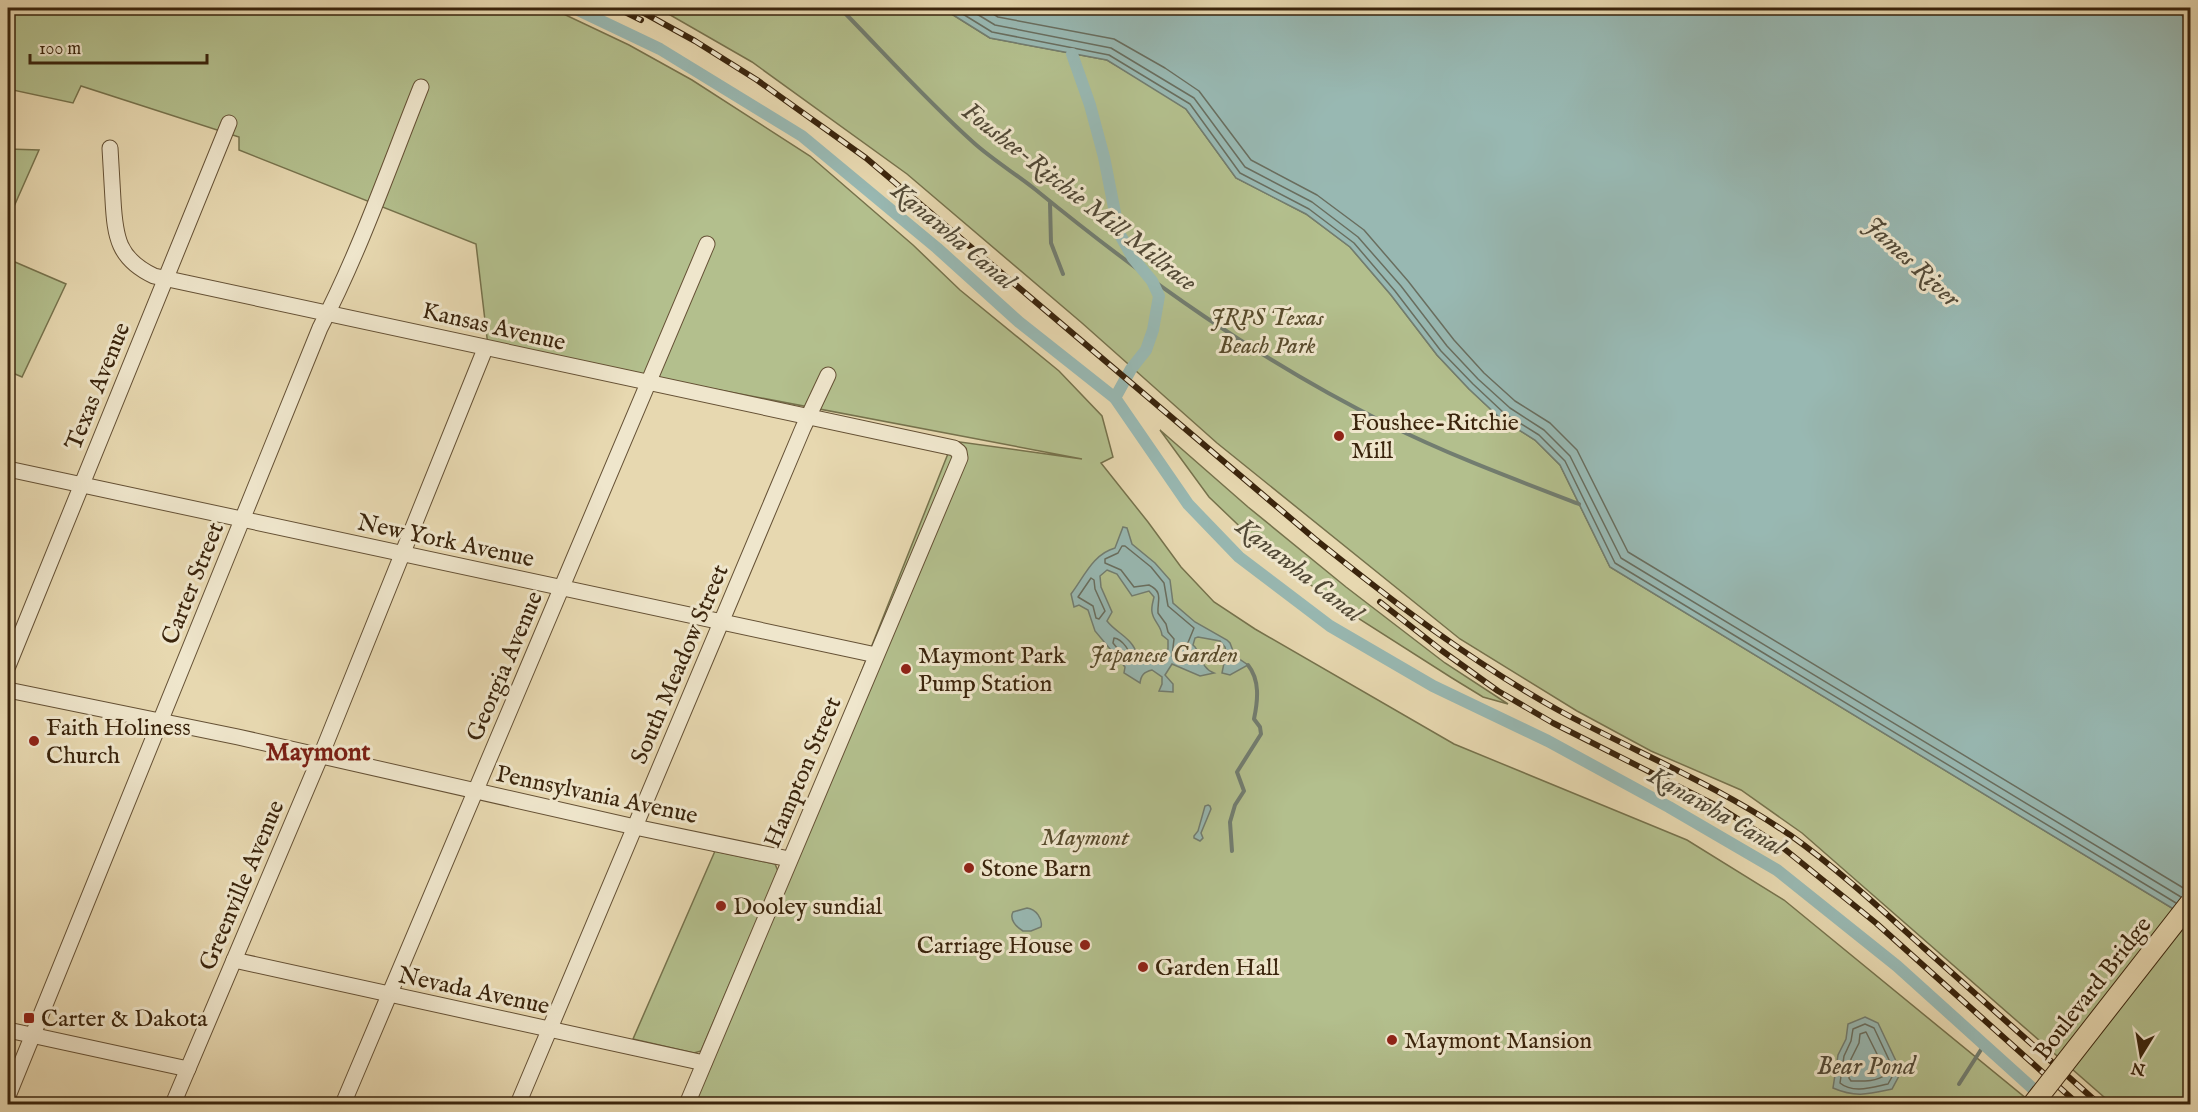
<svg xmlns="http://www.w3.org/2000/svg" width="2198" height="1112" font-family="'IM FELL English',serif">
  <style>
    .green { fill: #b3bf8d; stroke: #76724c; stroke-width: 1.5 }
    .water { fill: #98b8b2; stroke: #727d70; stroke-width: 1.5; fill-rule: evenodd }
    .lines { fill: none; stroke-linecap: round; stroke-linejoin: round }
    .shore { stroke: #696e5f; stroke-width: 1.5 }
    .stream { stroke: #727d70; stroke-width: 4 }
    .canal { stroke: #98b8b2; stroke-width: 12 }
    .minor-casing { stroke: #655135; stroke-width: 17 }
    .minor { stroke: #efe6cc; stroke-width: 15 }
    .rail-casing { stroke: #3a240c; stroke-width: 6 }
    .rail { stroke: #efe6cc; stroke-width: 4; stroke-dasharray: 11; stroke-linecap: butt }
    .major-bridge-casing { stroke: #3a240c; stroke-width: 22; stroke-linecap: butt }
    .major-bridge { stroke: #e7d8b0; stroke-width: 20 }
    .poi-dot { fill: #8f2418; stroke: #efe6cc; stroke-width: 2 }
    .labels { text-anchor: middle; stroke-width: 6; stroke-linejoin: round; paint-order: stroke }
    .park-label { font-size: 24px; font-style: italic; fill: #584b2c; stroke: #efe6cc }
    .street-label { font-size: 24px; fill: #3a240c; stroke: #efe6cc }
    .poi-label { font-size: 24px; fill: #3a240c; stroke: #efe6cc; text-anchor: start }
    .water-label { font-size: 26px; font-style: italic; fill: #524936; stroke: #efe6cc }
    .neighbourhood-label { font-size: 26px; font-weight: bold; fill: #7a1f14; stroke: #efe6cc }
  </style>
  <rect width="100%" height="100%" fill="#e7d8b0"/>
  <filter id="stains"><feTurbulence type="fractalNoise" baseFrequency=".00333" numOctaves="4"/><feColorMatrix values="0 0 0 0 .2 0 0 0 0 .09 0 0 0 0 .02 0 0 0 .5 -.17"/></filter>
  <radialGradient id="worn" r=".72"><stop offset=".6" stop-color="#630" stop-opacity="0"/><stop offset="1" stop-color="#630" stop-opacity=".3"/></radialGradient>
  <g class="green">
    <polygon points="8,8 551,8 629,45 692,80 810,156 913,245 960,290 1059,371 1102,416 1113,457 1101,463 1148,522 1181,567 1214,602 1255,629 1454,744 1687,840 1784,900 2033,1104 690,1104 953,441 1082,459 488,346 476,244 239,150 239,137 81,86 73,103 8,89"/>
    <polygon points="658,8 942,8 990,38 1107,60 1153,87 1186,109 1236,178 1306,214 1350,247 1391,295 1437,355 1469,389 1501,419 1535,440 1560,465 1610,567 2190,919 2190,1104 2112,1104 1802,833 1741,790 1651,751 1577,711 1460,639 1217,443 1082,323 907,174 752,62"/>
    <polygon points="8,149 39,150 8,220"/>
    <polygon points="8,259 66,284 22,377 8,371"/>
    <polygon points="1160,430 1248,507 1346,587 1445,663 1508,704 1483,697 1452,678 1353,615 1305,581 1257,543 1209,497"/>
    <polygon points="715,851 775,864 778,871 701,1051 694,1053 633,1039"/>
  </g>
  <g class="water">
    <polygon points="942,8 2178,8 2190,30 2190,919 1610,567 1560,465 1535,440 1501,419 1469,389 1437,355 1391,295 1350,247 1306,214 1236,178 1186,109 1107,60 990,38"/>
    <path d="M1123,527L1127,528L1132,544L1155,563L1170,580L1173,603L1195,622L1227,640L1230,643L1235,656L1248,665L1230,675L1222,673L1224,663L1228,658L1225,647L1220,641L1198,637L1195,638L1193,645C1202,652 1199,667 1214,673L1200,676L1172,664L1165,675L1173,684V692L1159,691L1162,684V677L1152,670C1144,672 1141,675 1140,683L1124,673L1125,667L1095,631L1088,610L1079,605L1074,607L1071,594C1084,577 1093,554 1115,548ZM1107,570L1117,574L1132,596L1149,591L1154,597C1153,602 1151,607 1152,612C1153,621 1161,625 1162,635L1168,640V649L1160,654L1145,660L1137,655C1133,638 1116,633 1107,621L1112,612L1101,587L1100,576Z"/>
    <polygon points="1208,805 1210,806 1211,809 1201,833 1203,838 1200,841 1194,838 1194,836 1198,831 1205,806"/>
    <path d="M1027,908C1036,909 1043,919 1041,927L1031,931H1023C1016,927 1009,919 1013,912Z"/>
    <path d="M1865,1017L1878,1023L1896,1061L1900,1074L1892,1089C1869,1094 1856,1098 1833,1088L1838,1055L1846,1039L1848,1024Z"/>
  </g>
  <g class="lines">
    <g class="shore">
      <polyline points="953,8 992,32 1109,55 1190,104 1240,173 1309,209 1354,243 1395,291 1441,351 1473,384 1505,414 1539,435 1565,461 1615,563 2176,903"/>
      <polyline points="967,8 995,25 1111,48 1194,98 1245,167 1312,202 1358,237 1401,286 1447,346 1478,379 1510,408 1544,430 1570,456 1621,558 2181,897"/>
      <polyline points="984,8 998,17 1114,39 1165,68 1199,91 1251,160 1317,195 1364,230 1408,281 1454,340 1484,373 1515,401 1550,423 1577,450 1628,552 2190,892"/>
      <path d="M1125,546L1151,567L1164,583L1168,606L1194,628L1187,645L1194,660L1192,664L1172,656L1174,639L1168,632L1166,624L1158,613C1157,601 1164,592 1149,585L1134,587L1121,570L1105,563V559L1118,553L1122,546Z"/>
      <polygon points="1091,578 1094,580 1095,589 1105,611 1099,619 1096,618 1093,606 1078,597"/>
      <path d="M1114,638C1122,639 1132,652 1130,660L1126,659L1113,643Z"/>
      <path d="M1865,1024L1874,1028L1891,1064L1893,1075L1888,1084C1873,1087 1853,1094 1840,1083L1844,1056L1851,1041L1853,1029Z"/>
      <path d="M1866,1032L1883,1066L1885,1075C1876,1082 1862,1081 1851,1081L1849,1078L1851,1059L1859,1043L1860,1034Z"/>
    </g>
    <g class="stream">
      <path d="M840,8C884,53 927,101 974,143C993,160 1016,174 1036,190C1145,279 1260,361 1387,424C1449,455 1514,479 1579,504"/>
      <polyline points="1050,203 1051,243 1063,274"/>
      <path d="M1232,851L1230,822L1235,805L1244,791L1237,772L1261,734L1260,727L1254,719C1258,700 1260,680 1248,665"/>
      <polyline points="1959,1084 1984,1045"/>
    </g>
    <g class="canal">
      <polyline points="574,8 660,49 802,136 937,248 1019,322 1115,398 1188,504 1239,557 1330,626 1433,686 1548,741 1669,807 1777,870 1897,966 2050,1104"/>
      <polyline points="1072,54 1090,105 1104,157 1119,233 1133,258 1152,281 1159,296 1153,330 1146,350 1131,369 1115,398"/>
    </g>
    <defs>
      <g id="minor">
        <path d="M110,148C111,166 112,183 113,200C115,237 118,259 154,276L954,448L959,452L960,458L687,1104"/>
        <polyline points="8,469 876,655"/>
        <polyline points="8,666 229,123"/>
        <polyline points="8,690 238,737 635,827 789,859"/>
        <polyline points="234,960 704,1063"/>
        <polyline points="8,1030 188,1069"/>
        <path d="M8,1096L320,328C360,251 389,167 421,87"/>
        <polyline points="173,1104 324,748 485,349"/>
        <polyline points="343,1104 707,244"/>
        <polyline points="518,1104 803,428 828,375"/>
      </g>
    </defs>
    <use href="#minor" class="minor-casing"/>
    <use href="#minor" class="minor"/>
    <defs>
      <g id="rail">
        <polyline points="617,8 641,20"/>
        <path d="M635,8L695,41L757,80L866,158L1315,539C1392,601 1470,661 1558,710C1635,752 1717,785 1790,835C1838,869 1881,909 1924,948C1982,1000 2041,1052 2099,1104"/>
        <polyline points="1380,602 1441,650 1498,691 1553,723 1719,807 1782,847 1876,923 2078,1104"/>
      </g>
    </defs>
    <use href="#rail" class="rail-casing"/>
    <use href="#rail" class="rail"/>
    <defs>
      <polyline id="major-bridge" points="2033,1104 2190,903"/>
    </defs>
    <use href="#major-bridge" class="major-bridge-casing"/>
    <use href="#major-bridge" class="major-bridge"/>
  </g>
  <g class="poi-dot">
    <circle cx="1339" cy="436" r="6"/>
    <circle cx="906" cy="669" r="6"/>
    <circle cx="34" cy="741" r="6"/>
    <circle cx="969" cy="868" r="6"/>
    <circle cx="721" cy="906" r="6"/>
    <circle cx="1085" cy="945" r="6"/>
    <circle cx="1143" cy="967" r="6"/>
    <rect x="23" y="1012" width="12" height="12" rx="3"/>
    <circle cx="1392" cy="1040" r="6"/>
  </g>
  <g class="labels">
    <g class="park-label">
      <text x="1267" y="325">JRPS Texas<tspan x="1267" dy="28">Beach Park</tspan></text>
      <text x="1164" y="662">Japanese Garden</text>
      <text x="1085" y="845">Maymont</text>
    </g>
    <g class="street-label">
      <text transform="translate(494 326) rotate(13)" y="8">Kansas Avenue</text>
      <text transform="translate(97 386) rotate(-68)" y="8">Texas Avenue</text>
      <text transform="translate(446 540) rotate(12)" y="8">New York Avenue</text>
      <text transform="translate(192 583) rotate(-68)" y="8">Carter Street</text>
      <text transform="translate(679 664) rotate(-67)" y="8">South Meadow Street</text>
      <text transform="translate(504 666) rotate(-67)" y="8">Georgia Avenue</text>
      <text transform="translate(802 772) rotate(-67)" y="8">Hampton Street</text>
      <text transform="translate(597 794) rotate(12)" y="8">Pennsylvania Avenue</text>
      <text transform="translate(241 885) rotate(-67)" y="8">Greenville Avenue</text>
      <text transform="translate(2092 988) rotate(-52)" y="8">Boulevard Bridge</text>
      <text transform="translate(474 990) rotate(12)" y="8">Nevada Avenue</text>
    </g>
    <g class="poi-label">
      <text x="1351" y="430">Foushee-Ritchie<tspan x="1351" dy="28">Mill</tspan></text>
      <text x="918" y="663">Maymont Park<tspan x="918" dy="28">Pump Station</tspan></text>
      <text x="46" y="735">Faith Holiness<tspan x="46" dy="28">Church</tspan></text>
      <text x="981" y="876">Stone Barn</text>
      <text x="733" y="914">Dooley sundial</text>
      <text x="1073" y="953" text-anchor="end">Carriage House</text>
      <text x="1155" y="975">Garden Hall</text>
      <text x="41" y="1026">Carter &amp; Dakota</text>
      <text x="1404" y="1048">Maymont Mansion</text>
    </g>
    <g class="water-label">
      <text transform="translate(1080 196) rotate(38)" y="9">Foushee-Ritchie Mill Millrace</text>
      <text transform="translate(954 235) rotate(40)" y="9">Kanawha Canal</text>
      <text transform="translate(1913 261) rotate(43)" y="9">James River</text>
      <text transform="translate(1300 569) rotate(38)" y="9">Kanawha Canal</text>
      <text transform="translate(1717 810) rotate(30)" y="9">Kanawha Canal</text>
      <text x="1866" y="1074">Bear Pond</text>
    </g>
    <g class="neighbourhood-label">
      <text x="318" y="760">Maymont</text>
    </g>
  </g>
  <rect width="2198" height="1112" fill="none" stroke="#e7d8b0" stroke-width="30"/>
  <rect x="9" y="9" width="2180" height="1094" fill="none" stroke="#3a240c" stroke-width="3"/>
  <rect x="15" y="15" width="2168" height="1082" fill="none" stroke="#3a240c" stroke-width="1.5"/>
  <g transform="translate(2141 1055) rotate(191)" stroke="#efe6cc" stroke-width="4.5" paint-order="stroke">
  <path d="M0-4.5L10 22L0 15L-10 22Z" fill="#3a240c"/>
  <text y="-9" font-size="16" font-weight="bold" text-anchor="middle" fill="#3a240c">N</text>
  </g>
  <path d="M30 54v9h177v-9" fill="none" stroke="#3a240c" stroke-width="3"/>
  <text x="39" y="54" font-size="18" fill="#3a240c" stroke="#efe6cc" stroke-width="4.5" paint-order="stroke">100 m</text>
  <rect width="100%" height="100%" filter="url(#stains)"/>
  <rect width="100%" height="100%" fill="url(#worn)"/>
</svg>
